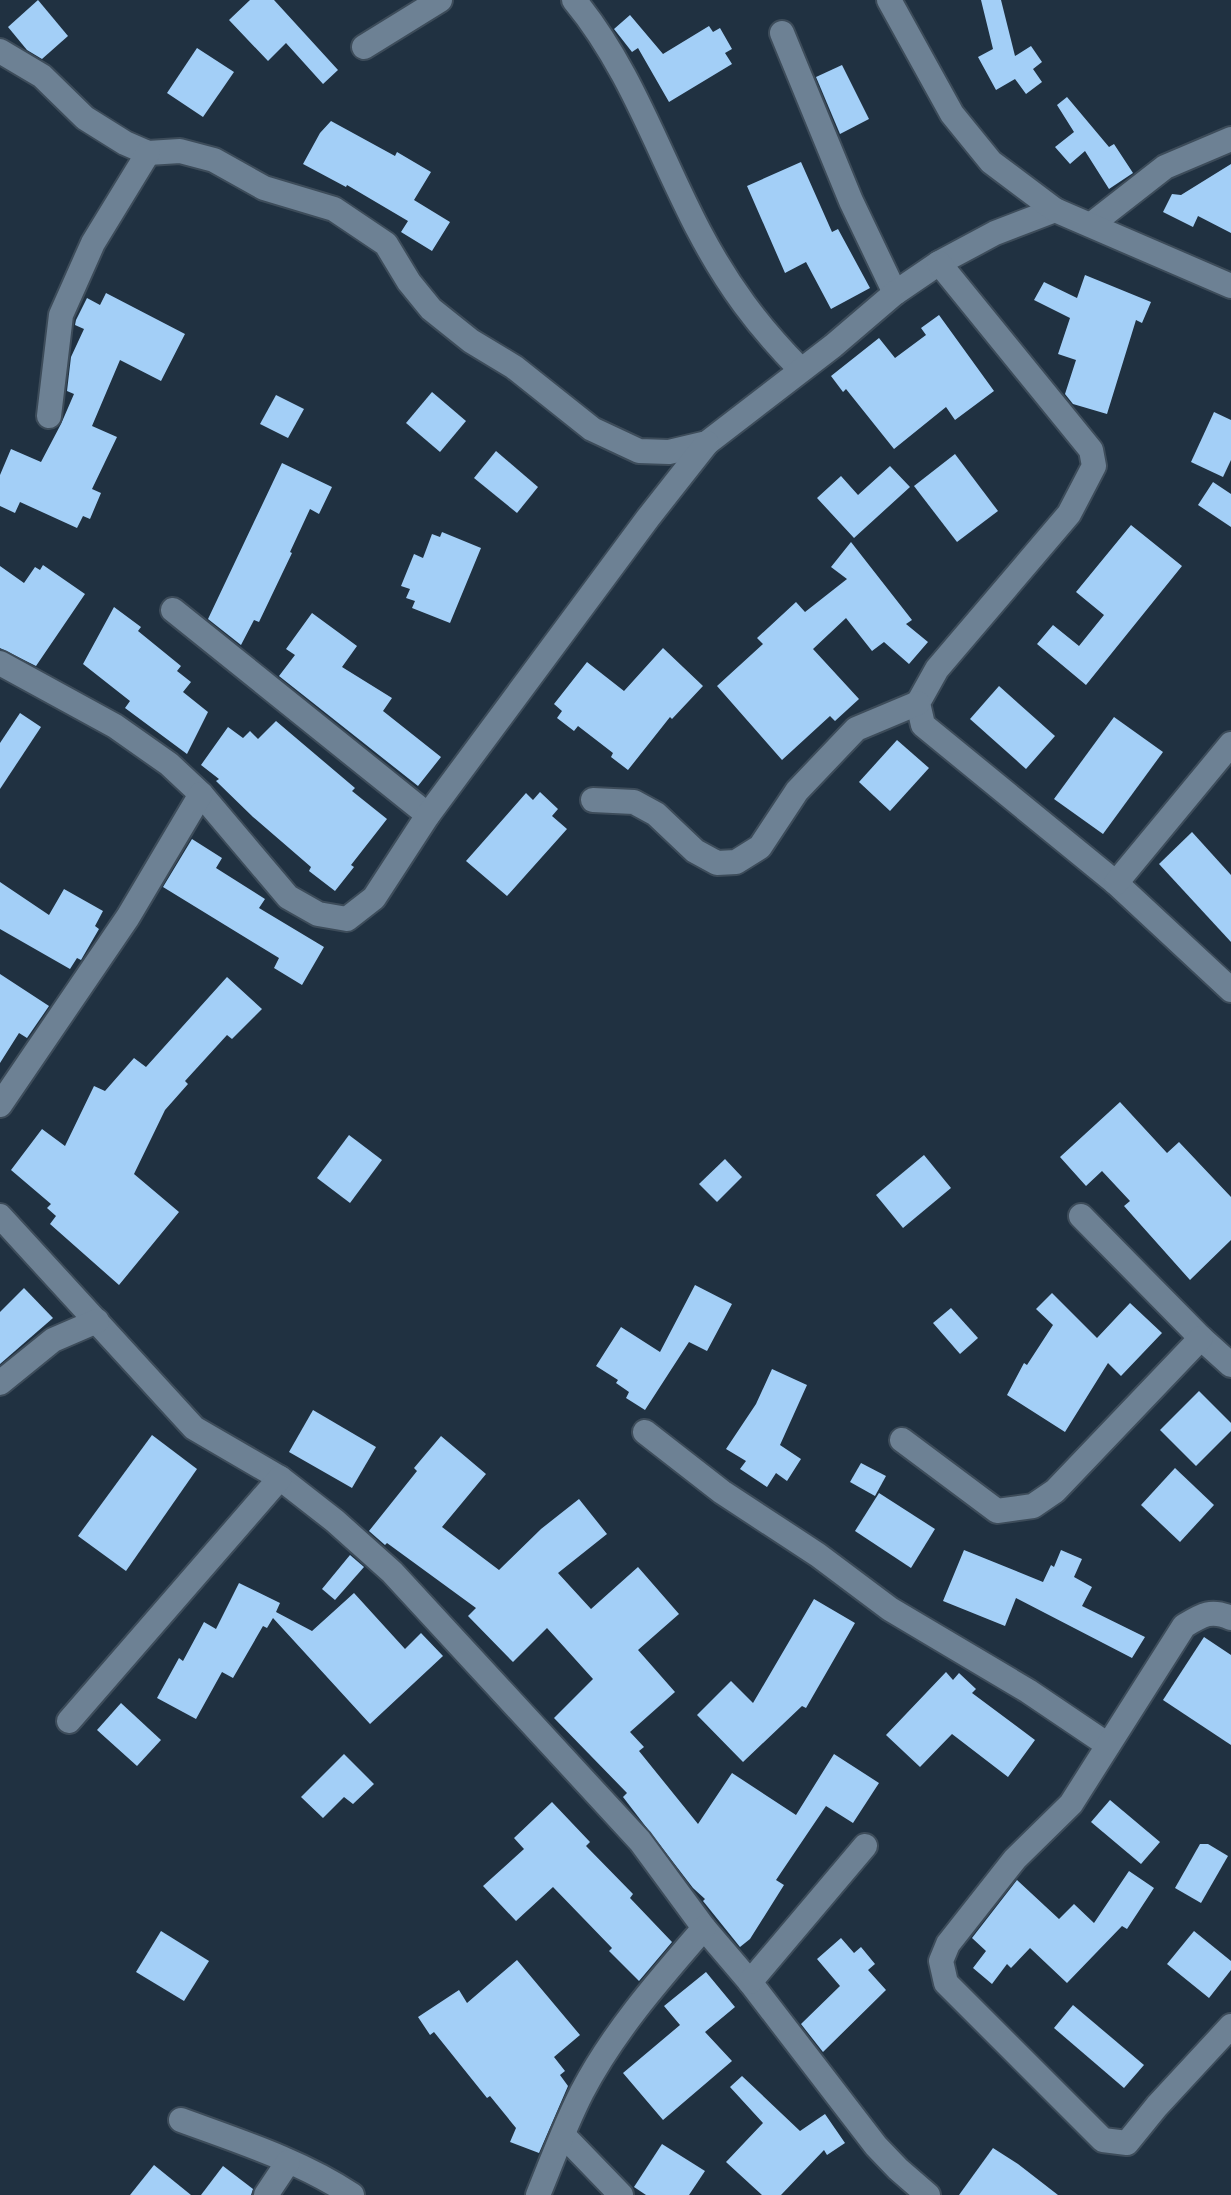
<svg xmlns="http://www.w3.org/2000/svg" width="1231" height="2195" font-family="Arial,sans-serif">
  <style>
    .building { fill: #a3cff7 }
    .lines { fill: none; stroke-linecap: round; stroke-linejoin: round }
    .minor-casing { stroke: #3d4c5a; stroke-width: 28 }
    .secondary-casing { stroke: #3d4c5a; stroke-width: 28 }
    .minor { stroke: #6d8194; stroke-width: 24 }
    .secondary { stroke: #6d8194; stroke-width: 24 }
  </style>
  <rect width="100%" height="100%" fill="#203141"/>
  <g class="building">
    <polygon points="38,0 68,36 42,59 27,50 8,27"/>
    <polygon points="250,0 274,0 338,70 323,84 286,43 268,61 229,20"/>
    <polygon points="981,0 1001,0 1015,56 1031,46 1042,62 1033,69 1042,82 1026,94 1015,79 996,90 978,57 993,49"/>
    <polygon points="630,15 663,54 709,26 713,32 720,28 732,49 725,53 732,64 669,102 638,48 632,52 614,29"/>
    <polygon points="197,48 234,72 203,117 167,93"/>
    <polygon points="842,65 869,119 840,134 816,77"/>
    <polygon points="1067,97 1109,147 1114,144 1133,173 1109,189 1085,151 1070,164 1055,147 1074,132 1057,105"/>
    <polygon points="331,121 395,156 397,152 431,172 414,200 450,222 432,251 401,232 408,221 347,185 346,187 303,164 320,133"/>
    <polygon points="801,162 832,232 838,229 870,288 831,309 806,262 785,273 747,186"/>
    <polygon points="1231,164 1231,233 1198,216 1193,227 1163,212 1172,194 1181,195"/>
    <polygon points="1085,275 1151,302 1142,323 1136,320 1107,414 1073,404 1065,394 1076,360 1058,354 1070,318 1034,300 1044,282 1077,298"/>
    <polygon points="106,293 185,334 161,381 120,360 92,426 117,437 92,489 101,493 90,519 83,516 77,528 20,502 15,513 0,506 0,475 11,449 41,462 61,424 74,394 67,391 71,357 84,329 75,325 76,320 87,298 100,305"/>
    <polygon points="939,315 994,391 955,420 946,407 894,449 846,389 843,392 831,376 879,338 895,358 926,335 921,328"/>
    <polygon points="432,392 466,421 440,452 406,423"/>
    <polygon points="276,395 304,409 288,438 260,424"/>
    <polygon points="1214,412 1231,420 1231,460 1223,477 1191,462"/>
    <polygon points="496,451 538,487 517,513 474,478"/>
    <polygon points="955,454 998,511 957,542 914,486"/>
    <polygon points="282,463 332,487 319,514 310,509 290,552 292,553 259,622 254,620 241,645 208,619"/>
    <polygon points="890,466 910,487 854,538 817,498 841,476 858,495"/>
    <polygon points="1213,482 1231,494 1231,527 1198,505"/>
    <polygon points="1131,525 1182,566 1086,685 1037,644 1053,625 1079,646 1104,615 1076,592"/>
    <polygon points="442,532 481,548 450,623 412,608 415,601 406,598 410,589 401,586 414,554 423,558 432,534 440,537"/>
    <polygon points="851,542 912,620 906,624 928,642 909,664 884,642 872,651 846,618 813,649 859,699 835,721 830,716 782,760 717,686 763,644 757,638 796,602 805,612 847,579 831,567"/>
    <polygon points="43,565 85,594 36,666 0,648 0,566 24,583 35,567 40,570"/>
    <polygon points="114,607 141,627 138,631 181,666 177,671 191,682 183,692 208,712 187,754 125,708 130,701 83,664"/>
    <polygon points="312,613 357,646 342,667 392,698 383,711 441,757 418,786 279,676 295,655 286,649"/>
    <polygon points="663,648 703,686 672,719 670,717 628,770 611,757 613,753 578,726 574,731 557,718 562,711 554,704 587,662 624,691"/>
    <polygon points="999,686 1055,736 1026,769 970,719"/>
    <polygon points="20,713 41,727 0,789 0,743"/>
    <polygon points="1114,717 1163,752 1103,834 1054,799"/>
    <polygon points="276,721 355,788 352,791 387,819 351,865 354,867 335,891 309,871 311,867 253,817 216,781 219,779 201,765 228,727 243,738 250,731 258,739"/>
    <polygon points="897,740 929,768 890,811 859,782"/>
    <polygon points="540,792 558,809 552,816 567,829 507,896 466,861 526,793 533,800"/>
    <polygon points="1192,832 1231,875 1231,942 1159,864"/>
    <polygon points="192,839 222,858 216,868 265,899 259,908 324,947 302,985 274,968 279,958 163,887"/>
    <polygon points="0,882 49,915 64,889 103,911 95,926 99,929 81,960 77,958 70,969 0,929"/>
    <polygon points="0,974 49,1006 27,1038 19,1033 0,1063"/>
    <polygon points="227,977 262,1009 232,1039 227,1035 185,1081 188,1084 165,1110 134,1174 179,1212 119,1285 50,1224 56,1216 47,1208 51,1204 11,1170 42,1129 65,1146 94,1086 105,1091 134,1058 146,1067"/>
    <polygon points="1120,1102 1167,1153 1179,1142 1231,1197 1231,1240 1190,1280 1124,1206 1130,1201 1102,1171 1086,1186 1060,1157"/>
    <polygon points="349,1135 382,1160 350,1203 317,1178"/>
    <polygon points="924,1155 951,1188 903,1228 876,1195"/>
    <polygon points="725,1159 742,1177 717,1202 699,1184"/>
    <polygon points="695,1285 732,1304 707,1351 689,1342 645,1410 626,1398 629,1392 616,1383 618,1380 596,1366 621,1327 660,1352"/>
    <polygon points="24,1288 53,1318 0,1364 0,1312"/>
    <polygon points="1052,1293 1097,1338 1130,1303 1162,1333 1121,1376 1108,1363 1065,1432 1007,1395 1024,1363 1027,1365 1053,1325 1036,1309"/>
    <polygon points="951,1308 978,1338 960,1354 933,1323"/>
    <polygon points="772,1369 807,1385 780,1445 801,1459 787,1481 776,1473 767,1487 740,1469 746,1461 726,1449 756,1404"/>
    <polygon points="1199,1391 1231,1423 1231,1431 1196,1466 1160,1430"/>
    <polygon points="313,1410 376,1447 352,1488 289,1452"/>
    <polygon points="152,1435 197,1469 126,1571 78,1536"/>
    <polygon points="441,1436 486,1474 442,1527 499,1570 541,1529 579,1499 607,1534 558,1573 591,1609 638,1567 679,1614 638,1650 675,1692 630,1732 644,1747 639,1751 698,1824 732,1773 796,1815 834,1754 879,1783 853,1823 826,1806 776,1880 784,1885 750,1939 740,1947 703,1901 705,1899 693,1888 623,1797 627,1793 554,1718 593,1679 547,1628 513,1662 468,1616 476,1608 387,1543 385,1545 369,1531 417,1471 414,1468"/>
    <polygon points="861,1463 886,1476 875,1496 850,1482"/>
    <polygon points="1175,1468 1214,1505 1180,1542 1141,1505"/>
    <polygon points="879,1493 935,1529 911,1568 855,1531"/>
    <polygon points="964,1550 1043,1582 1051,1565 1054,1567 1061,1550 1082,1559 1074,1577 1092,1587 1082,1606 1145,1637 1132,1658 1016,1598 1005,1626 943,1601"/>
    <polygon points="350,1555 364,1567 335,1600 322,1589"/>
    <polygon points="239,1583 280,1603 276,1612 312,1631 354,1593 405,1649 421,1633 443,1656 370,1724 273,1618 267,1628 263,1626 233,1678 222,1672 196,1719 157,1698 179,1658 183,1661 204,1622 216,1629"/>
    <polygon points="814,1599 855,1623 806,1708 802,1706 743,1762 697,1715 731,1681 753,1703"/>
    <polygon points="1204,1637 1231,1655 1231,1745 1163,1700"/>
    <polygon points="946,1672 953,1680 959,1673 976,1689 972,1693 1035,1740 1008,1777 952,1734 920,1767 886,1735"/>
    <polygon points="121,1703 161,1740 137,1766 97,1730"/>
    <polygon points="344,1754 374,1784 353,1804 344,1797 323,1818 301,1797"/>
    <polygon points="1110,1800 1160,1842 1141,1864 1091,1822"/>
    <polygon points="552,1802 590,1842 586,1846 633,1894 630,1898 672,1942 639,1981 609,1951 612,1948 553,1887 516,1921 483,1886 524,1849 514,1838"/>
    <polygon points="1200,1844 1208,1844 1228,1856 1201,1903 1175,1888"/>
    <polygon points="1129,1871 1154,1888 1127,1929 1122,1926 1067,1983 1030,1948 1011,1968 1007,1964 992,1984 973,1968 986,1951 972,1938 1017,1880 1059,1919 1074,1904 1094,1923"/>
    <polygon points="161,1931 209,1961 184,2001 136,1972"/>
    <polygon points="1194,1931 1231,1961 1231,1970 1209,1998 1167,1964"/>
    <polygon points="841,1938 854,1953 861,1947 875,1964 868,1970 886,1990 823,2052 801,2024 840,1986 817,1959"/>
    <polygon points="517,1960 580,2035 554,2057 565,2071 560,2075 568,2086 539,2153 510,2142 516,2128 490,2096 487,2098 434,2032 430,2035 418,2017 459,1990 467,2003"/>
    <polygon points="706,1972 735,2007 705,2032 732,2061 663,2120 623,2073 680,2025 664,2006"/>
    <polygon points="1073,2005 1144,2065 1124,2088 1054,2028"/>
    <polygon points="742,2076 800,2131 825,2114 845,2143 827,2155 824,2150 781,2195 762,2195 726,2162 763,2123 730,2087"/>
    <polygon points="662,2144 705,2171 689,2195 646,2195 634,2187"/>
    <polygon points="993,2148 1018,2164 1058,2195 959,2195"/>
    <polygon points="154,2165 191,2195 130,2195"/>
    <polygon points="223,2166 253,2189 251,2195 201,2195"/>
  </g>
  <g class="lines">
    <defs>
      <g id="minor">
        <path d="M574,0C630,67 659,155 699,231C728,286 757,325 800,369"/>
        <polyline points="782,33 851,201 895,293"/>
        <polyline points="364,47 440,0"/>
        <polyline points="0,51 42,76 85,118 125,143 148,153 180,151 214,160 264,188 334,209 386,244 409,282 431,309 471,341 514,367 592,429 639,451 669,452 707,443 833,346 895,293 939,263 995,233 1055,210"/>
        <polyline points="1092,224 1165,167 1231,139"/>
        <polyline points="939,263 1091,450 1094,466 1069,514 937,669 918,703 923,725 1116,883 1231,990"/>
        <polyline points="49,416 61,315 93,243 148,153"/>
        <polyline points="173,610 428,815"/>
        <polyline points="0,663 115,726 169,764 201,794 288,897 318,914 347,919 374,898 428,815 648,518 707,443"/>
        <polyline points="593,800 634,802 656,814 695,851 717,863 736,862 760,847 797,791 856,729 918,703"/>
        <polyline points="1116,883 1231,744"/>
        <polyline points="0,1105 128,917 201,794"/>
        <polyline points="0,1216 194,1428 280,1478 335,1521 392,1572 640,1841 704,1928 750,1982 876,2146 898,2169 928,2195"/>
        <polyline points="1081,1216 1201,1338 1231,1365"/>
        <polyline points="0,1383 53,1340 97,1321"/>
        <polyline points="645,1432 722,1492 818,1555 890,1609 1028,1691 1108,1745"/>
        <polyline points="902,1440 997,1511 1033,1506 1055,1491 1201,1338"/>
        <path d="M1231,1618C1211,1609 1202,1615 1184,1626L1071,1804L1015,1859L948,1944L941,1961L946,1983L1103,2140L1127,2143L1157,2106L1231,2026"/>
        <polyline points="69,1721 280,1478"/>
        <polyline points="750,1982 865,1846"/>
        <path d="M181,2120C238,2141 301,2161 352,2195"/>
        <polyline points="564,2136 621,2195"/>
        <polyline points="266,2195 288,2162"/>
        <path d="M538,2195C552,2161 565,2125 582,2092C614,2031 659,1980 704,1928"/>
      </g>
      <polyline id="secondary" points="889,0 952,114 991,162 1055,210 1231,286"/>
    </defs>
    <use href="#minor" class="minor-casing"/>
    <use href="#secondary" class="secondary-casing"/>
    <use href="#minor" class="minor"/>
    <use href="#secondary" class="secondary"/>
  </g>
</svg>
